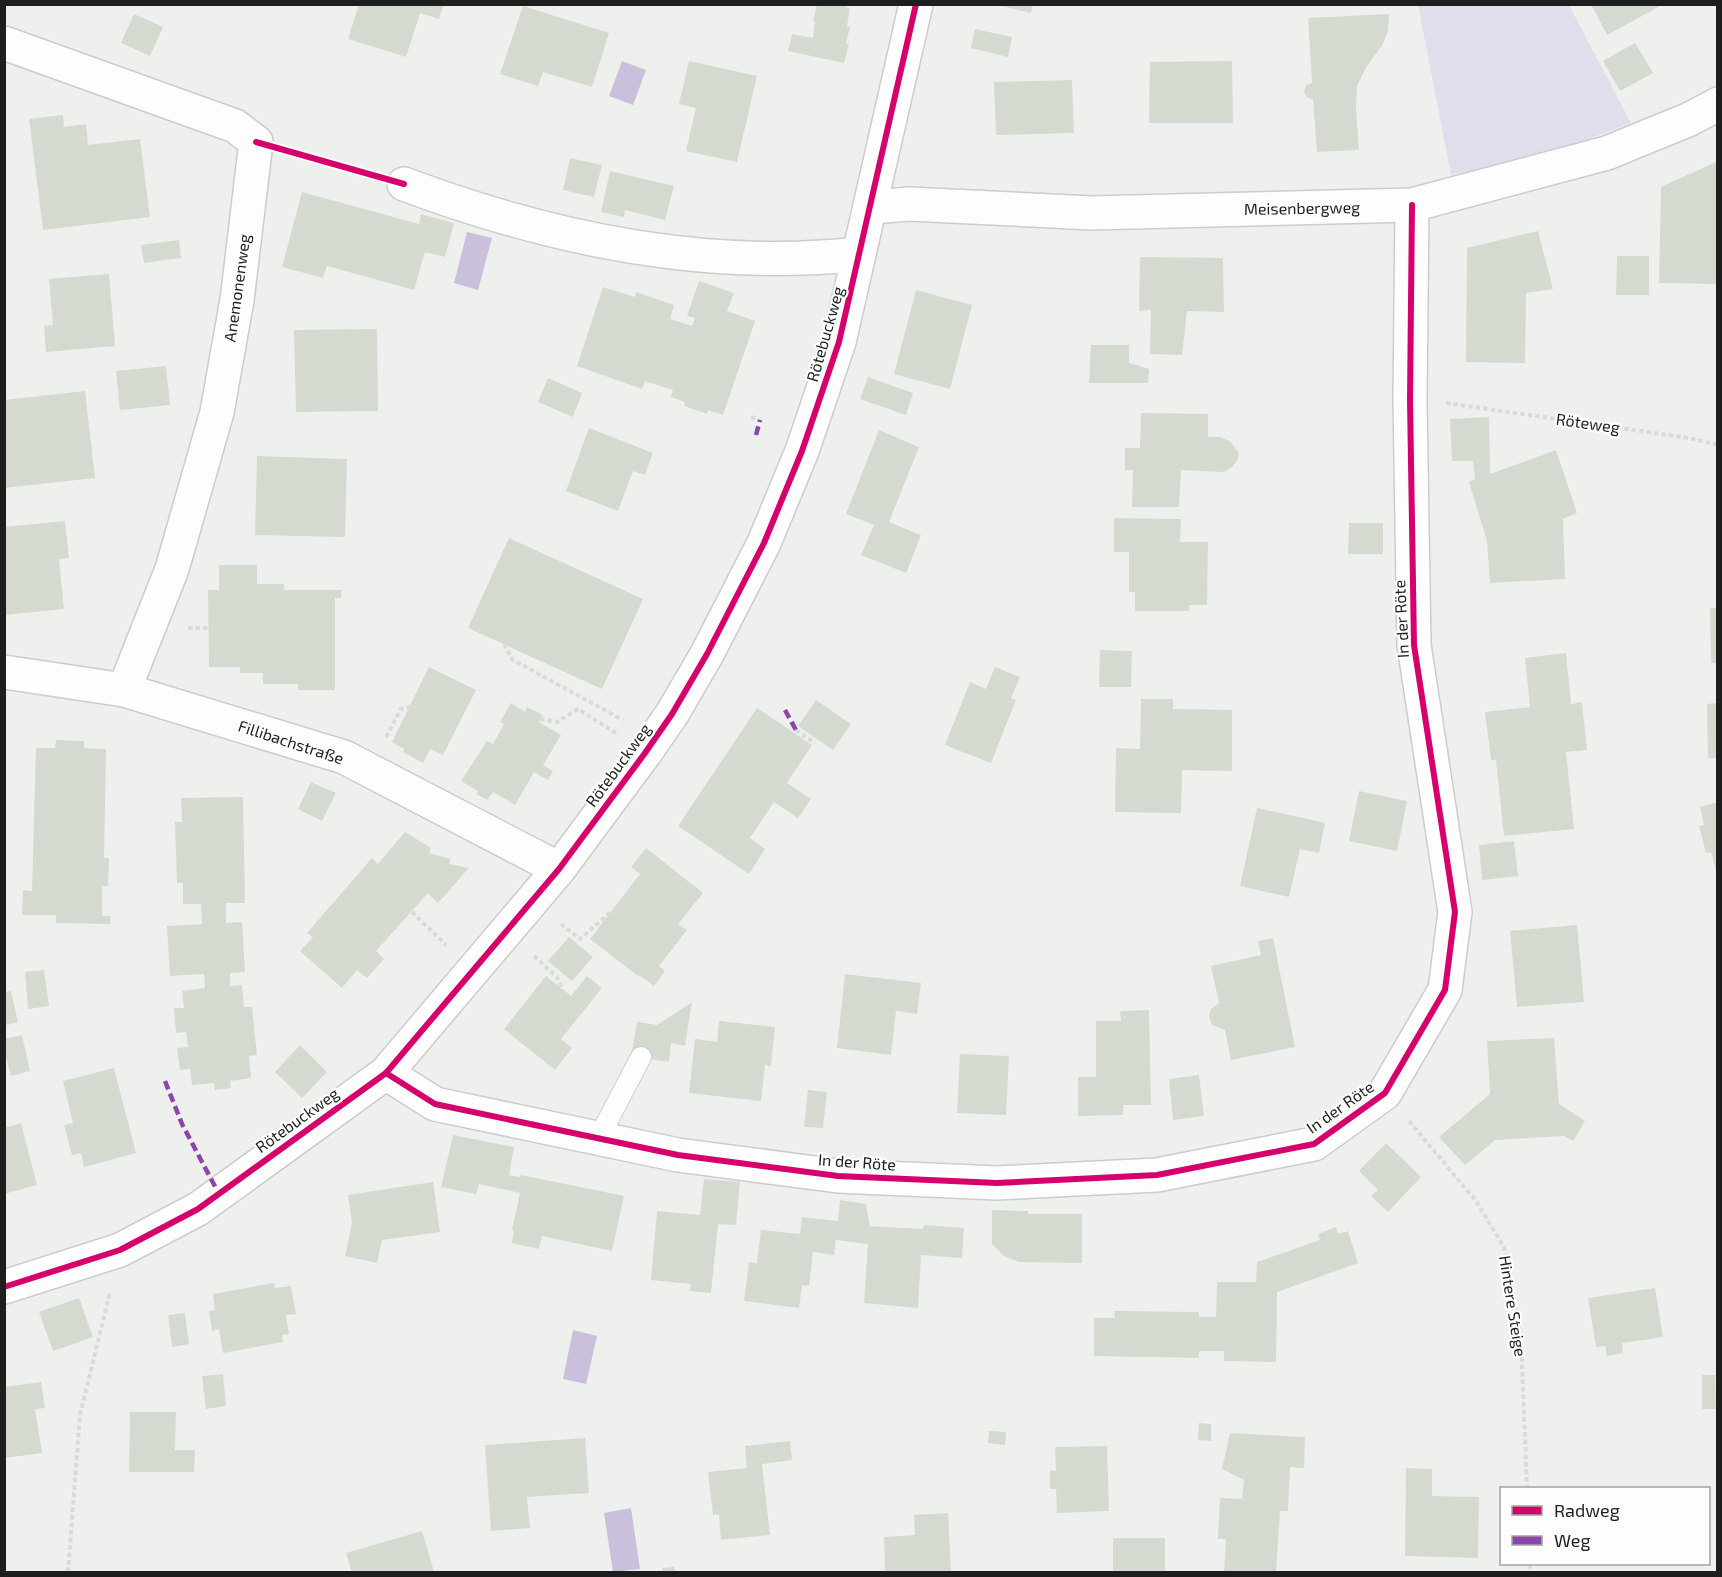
<svg xmlns="http://www.w3.org/2000/svg" width="1722" height="1577" font-family="'Exo 2',sans-serif">
  <style>
    .green { fill: #e2dded }
    .water { fill: #cac0dc }
    .building { fill: #d5dad1 }
    .lines { fill: none; stroke-linecap: round; stroke-linejoin: round }
    .service-casing { stroke: #cbcdcb; stroke-width: 22 }
    .minor-casing { stroke: #cbcdcb; stroke-width: 36 }
    .path { stroke: #dadad9; stroke-width: 4; stroke-dasharray: 4.5 3; stroke-linecap: butt }
    .service { stroke: #fcfdfc; stroke-width: 20 }
    .minor { stroke: #fcfdfc; stroke-width: 33 }
    .quiet { stroke: #8e44ad; stroke-width: 4.5; stroke-dasharray: 9 4.5; stroke-linecap: butt }
    .cycleway-casing { stroke: #fbfefa; stroke-width: 10 }
    .cycleway { stroke: #d6006c; stroke-width: 6 }
    .labels { text-anchor: middle; stroke-width: 4.5; stroke-linejoin: round; paint-order: stroke }
    .street-label { font-size: 16px; fill: #1d1e1d; stroke: #fbfefa }
  </style>
  <rect width="100%" height="100%" fill="#eef0ed"/>
  <polygon class="green" points="1418,5 1569,5 1631,123 1541,157 1451,175"/>
  <g class="water">
    <polygon points="622,61 646,70 633,105 609,96"/>
    <polygon points="467,232 492,238 478,290 454,283"/>
    <polygon points="573,1330 597,1336 586,1384 563,1379"/>
    <polygon points="631,1508 640,1569 613,1572 604,1513"/>
  </g>
  <g class="building">
    <polygon points="359,4 444,4 439,19 420,13 406,57 348,39"/>
    <polygon points="817,4 841,4 850,9 847,26 850,27 846,44 849,44 844,63 788,51 792,34 813,38 815,21 813,21"/>
    <polygon points="993,4 1033,4 1031,13"/>
    <polygon points="1591,4 1664,4 1607,35"/>
    <polygon points="523,6 609,33 592,87 543,72 538,86 500,74"/>
    <polygon points="134,14 163,27 150,56 121,43"/>
    <polygon points="1389,14 1388,31 1383,44 1367,66 1357,86 1356,109 1359,150 1317,152 1313,100 1307,97 1304,92 1306,85 1312,83 1308,18"/>
    <polygon points="975,29 1012,37 1008,57 971,48"/>
    <polygon points="1635,43 1653,73 1620,91 1603,61"/>
    <polygon points="689,61 757,76 737,162 686,151 696,108 679,104"/>
    <polygon points="1232,61 1233,123 1149,123 1150,62"/>
    <polygon points="1072,80 1074,133 996,135 994,82"/>
    <polygon points="63,115 64,127 86,124 88,145 140,139 150,217 43,230 29,119"/>
    <polygon points="570,158 602,165 594,197 563,190"/>
    <polygon points="1718,161 1718,284 1659,283 1661,187"/>
    <polygon points="610,171 674,186 665,220 625,210 624,217 601,212"/>
    <polygon points="302,192 419,224 421,214 454,223 445,257 425,252 414,290 327,266 323,278 282,267"/>
    <polygon points="1538,231 1553,289 1526,293 1525,363 1466,362 1467,248"/>
    <polygon points="179,240 181,258 144,263 141,245"/>
    <polygon points="1617,256 1649,256 1649,295 1616,295"/>
    <polygon points="1140,257 1223,258 1224,312 1187,311 1182,355 1150,354 1151,310 1139,311"/>
    <polygon points="109,274 115,346 46,352 44,326 53,325 49,279"/>
    <polygon points="699,281 734,293 727,311 755,321 723,415 708,410 707,414 684,406 685,402 671,397 673,390 645,381 642,389 577,366 603,287 635,297 636,292 674,305 670,319 692,326 695,318 687,316"/>
    <polygon points="916,290 972,305 950,389 894,374"/>
    <polygon points="377,329 378,411 296,412 294,330"/>
    <polygon points="1091,345 1129,345 1129,363 1149,369 1148,383 1089,383"/>
    <polygon points="166,366 170,405 120,410 116,371"/>
    <polygon points="868,377 913,393 906,415 860,399"/>
    <polygon points="548,378 582,393 573,417 538,402"/>
    <polygon points="85,391 95,478 4,488 4,400"/>
    <polygon points="1141,413 1208,414 1208,437 1220,437 1230,441 1239,453 1237,461 1232,467 1224,472 1181,470 1179,507 1132,507 1133,470 1125,470 1125,448 1140,448"/>
    <polygon points="1489,417 1490,474 1556,450 1577,513 1563,519 1565,579 1490,583 1487,541 1469,482 1475,479 1473,461 1452,461 1450,419"/>
    <polygon points="589,428 653,453 645,475 633,471 618,511 566,491"/>
    <polygon points="879,430 919,447 889,522 921,535 906,573 861,555 874,525 846,514"/>
    <polygon points="257,456 347,459 345,537 255,535"/>
    <polygon points="1114,518 1181,519 1180,542 1208,542 1207,605 1189,605 1189,611 1135,611 1135,592 1129,592 1129,552 1114,552"/>
    <polygon points="65,521 69,558 59,559 64,609 4,615 4,527"/>
    <polygon points="1349,523 1383,523 1383,554 1348,554"/>
    <polygon points="509,538 643,599 602,689 468,628"/>
    <polygon points="219,565 257,565 257,584 284,584 284,590 342,590 341,598 335,598 335,690 298,690 298,684 263,684 263,673 240,673 240,667 209,667 208,590 219,590"/>
    <polygon points="1710,608 1718,608 1718,663 1711,663"/>
    <polygon points="1100,650 1132,651 1131,687 1099,687"/>
    <polygon points="1566,653 1571,704 1582,702 1587,750 1566,752 1574,829 1504,836 1496,760 1491,760 1485,712 1530,707 1525,658"/>
    <polygon points="429,667 476,690 443,755 430,749 423,763 403,752 404,749 392,742"/>
    <polygon points="995,667 1020,677 1011,698 1016,700 991,763 945,745 970,682 986,689"/>
    <polygon points="1141,699 1173,699 1173,709 1232,710 1232,771 1182,770 1181,813 1115,812 1116,748 1140,749"/>
    <polygon points="816,700 851,724 833,750 798,726"/>
    <polygon points="511,703 525,712 527,707 543,715 539,722 561,735 543,765 553,771 548,780 534,772 515,805 493,792 487,800 476,794 478,791 461,781 487,741 493,744 504,724 500,722"/>
    <polygon points="1718,703 1718,758 1708,758 1707,704"/>
    <polygon points="757,708 812,745 787,783 811,799 798,818 774,802 750,838 765,849 749,874 678,826"/>
    <polygon points="56,740 84,741 84,748 106,749 104,858 109,858 108,886 102,886 102,916 110,916 110,924 56,923 56,915 22,915 23,890 32,891 36,748 55,748"/>
    <polygon points="311,782 336,793 322,821 298,809"/>
    <polygon points="1359,791 1407,801 1397,851 1349,841"/>
    <polygon points="243,797 245,903 226,903 226,923 242,922 245,972 230,973 230,986 242,985 244,1007 252,1007 257,1055 249,1056 251,1078 230,1081 231,1088 215,1090 214,1083 192,1085 190,1069 180,1070 177,1048 188,1047 186,1032 176,1033 174,1008 184,1008 182,991 205,988 204,974 170,976 167,926 202,924 201,904 183,904 183,883 177,883 175,822 182,822 181,798"/>
    <polygon points="1718,802 1718,875 1717,875 1711,852 1706,853 1699,826 1704,825 1700,807"/>
    <polygon points="1257,808 1325,823 1319,853 1300,849 1289,897 1240,886"/>
    <polygon points="405,832 431,848 429,853 451,859 449,864 469,868 438,903 428,893 376,951 384,959 367,978 357,970 342,988 300,951 313,937 307,933 372,858 378,864"/>
    <polygon points="1514,841 1518,876 1482,880 1479,845"/>
    <polygon points="646,848 703,893 678,924 687,930 659,966 665,971 654,986 639,975 638,976 590,939 640,874 631,867"/>
    <polygon points="1577,925 1584,1002 1517,1007 1510,931"/>
    <polygon points="569,937 593,957 572,981 548,961"/>
    <polygon points="1273,938 1295,1047 1231,1060 1225,1030 1212,1025 1209,1016 1211,1009 1219,1003 1211,966 1261,955 1258,941"/>
    <polygon points="44,970 49,1006 28,1009 25,972"/>
    <polygon points="845,974 921,983 917,1014 896,1011 891,1055 837,1048"/>
    <polygon points="546,976 571,996 587,976 602,988 561,1039 572,1048 555,1070 504,1029"/>
    <polygon points="11,991 18,1022 7,1025 4,1016 4,992"/>
    <polygon points="692,1002 685,1046 671,1043 669,1062 631,1056 637,1022 657,1025"/>
    <polygon points="1149,1010 1151,1105 1123,1105 1123,1115 1078,1116 1078,1077 1096,1077 1096,1021 1121,1021 1120,1011"/>
    <polygon points="719,1021 775,1027 771,1066 765,1065 761,1101 689,1093 695,1039 717,1042"/>
    <polygon points="22,1035 30,1071 11,1076 4,1049 4,1039"/>
    <polygon points="1554,1038 1559,1104 1585,1121 1573,1141 1564,1136 1495,1140 1465,1165 1439,1137 1490,1094 1487,1041"/>
    <polygon points="300,1045 327,1072 302,1098 275,1072"/>
    <polygon points="960,1054 1009,1056 1006,1115 957,1113"/>
    <polygon points="114,1068 136,1153 84,1167 81,1153 72,1155 64,1125 73,1123 63,1081"/>
    <polygon points="1199,1075 1204,1116 1173,1120 1169,1079"/>
    <polygon points="808,1090 827,1092 823,1128 804,1127"/>
    <polygon points="21,1123 37,1185 4,1194 4,1128"/>
    <polygon points="453,1135 514,1147 509,1175 520,1177 521,1175 624,1196 612,1251 542,1236 539,1249 512,1243 514,1231 512,1230 520,1193 479,1184 476,1194 441,1187"/>
    <polygon points="1386,1143 1421,1177 1388,1212 1371,1196 1378,1190 1359,1171"/>
    <polygon points="704,1179 740,1182 736,1225 718,1224 711,1293 690,1291 691,1284 651,1280 657,1211 700,1215"/>
    <polygon points="433,1182 440,1232 382,1240 377,1263 345,1256 352,1223 348,1195"/>
    <polygon points="840,1200 866,1204 870,1226 923,1229 924,1225 964,1228 962,1258 921,1255 918,1308 864,1303 868,1244 836,1240 834,1255 813,1252 809,1286 802,1285 799,1308 744,1301 749,1262 757,1263 761,1230 800,1234 802,1217 838,1221"/>
    <polygon points="992,1210 1028,1211 1028,1214 1082,1214 1082,1263 1019,1262 1004,1256 992,1244"/>
    <polygon points="1336,1227 1338,1234 1348,1231 1358,1263 1277,1292 1276,1362 1224,1361 1224,1351 1199,1351 1199,1358 1094,1356 1094,1318 1115,1318 1114,1311 1199,1312 1199,1317 1216,1317 1217,1282 1256,1282 1257,1262 1320,1240 1318,1234"/>
    <polygon points="274,1283 275,1288 291,1286 296,1314 286,1315 289,1334 282,1335 283,1342 223,1353 219,1329 212,1331 209,1311 215,1310 213,1294"/>
    <polygon points="1655,1288 1663,1337 1622,1343 1623,1353 1607,1356 1605,1346 1596,1347 1588,1298"/>
    <polygon points="79,1298 93,1337 53,1351 39,1312"/>
    <polygon points="185,1313 189,1344 172,1347 168,1315"/>
    <polygon points="223,1374 226,1406 206,1409 202,1376"/>
    <polygon points="1702,1375 1715,1375 1716,1409 1702,1409"/>
    <polygon points="41,1382 45,1408 35,1409 42,1453 4,1458 4,1387"/>
    <polygon points="130,1412 176,1412 175,1450 195,1450 194,1472 129,1472"/>
    <polygon points="1199,1423 1211,1424 1211,1441 1198,1440"/>
    <polygon points="989,1431 1006,1432 1005,1445 988,1443"/>
    <polygon points="1230,1433 1305,1437 1304,1468 1290,1467 1288,1511 1280,1511 1276,1572 1224,1572 1226,1539 1218,1539 1220,1498 1242,1499 1244,1480 1222,1469"/>
    <polygon points="585,1438 589,1493 527,1497 530,1528 491,1531 485,1445"/>
    <polygon points="790,1441 792,1460 762,1464 770,1535 721,1540 719,1514 713,1515 708,1472 747,1468 745,1446"/>
    <polygon points="1107,1446 1109,1511 1057,1513 1056,1489 1050,1489 1050,1470 1056,1471 1055,1447"/>
    <polygon points="1406,1468 1432,1469 1432,1496 1479,1497 1478,1558 1405,1556"/>
    <polygon points="948,1513 951,1572 885,1572 884,1537 915,1535 914,1515"/>
    <polygon points="422,1531 434,1572 352,1572 346,1553"/>
    <rect x="1113" y="1538" width="52" height="34"/>
    <polygon points="674,1567 676,1572 663,1572 662,1568"/>
  </g>
  <g class="lines">
    <defs>
      <polyline id="service" points="598,1139 641,1057"/>
      <g id="minor">
        <polyline points="4,43 235,126 256,142 237,300 217,412 172,569 124,690"/>
        <path d="M404,184C548,238 705,271 859,254"/>
        <polyline points="870,207 910,204 1092,213 1412,205 1607,153 1690,119 1718,104"/>
        <polyline points="4,672 124,690 344,757 559,869"/>
        <polyline points="386,1073 435,1104 678,1155 838,1176 997,1183 1157,1175 1314,1144 1385,1093 1445,990 1455,912 1414,645 1410,400 1412,205"/>
        <polyline points="4,1287 120,1250 198,1209 386,1073 559,869 645,753 672,714 707,654 764,543 802,451 839,342 916,4"/>
      </g>
    </defs>
    <use href="#service" class="service-casing"/>
    <use href="#minor" class="minor-casing"/>
    <g class="path">
      <polyline points="1446,403 1689,438 1718,445"/>
      <polyline points="751,417 760,420"/>
      <polyline points="188,628 208,628"/>
      <polyline points="504,644 513,660 623,720"/>
      <polyline points="540,719 557,722 578,709 616,733"/>
      <polyline points="796,730 815,743"/>
      <polyline points="386,737 401,709 410,707"/>
      <polyline points="412,912 446,945"/>
      <polyline points="561,924 580,939 611,912"/>
      <polyline points="534,956 557,977 563,990"/>
      <polyline points="1409,1121 1476,1201 1504,1247 1521,1338 1527,1488"/>
      <polyline points="1530,1564 1530,1572"/>
      <polyline points="68,1572 80,1415 110,1292"/>
    </g>
    <use href="#service" class="service"/>
    <use href="#minor" class="minor"/>
    <g class="quiet">
      <polyline points="756,435 760,420"/>
      <polyline points="785,710 796,730"/>
      <polyline points="165,1081 182,1124 219,1194"/>
    </g>
    <defs>
      <g id="cycleway">
        <polyline points="256,142 404,184"/>
        <polyline points="386,1073 435,1104 678,1155 838,1176 997,1183 1157,1175 1314,1144 1385,1093 1445,990 1455,912 1414,645 1410,400 1412,205"/>
        <polyline points="4,1287 120,1250 198,1209 386,1073 559,869 645,753 672,714 707,654 764,543 802,451 839,342 916,4"/>
      </g>
    </defs>
    <use href="#cycleway" class="cycleway-casing"/>
    <use href="#cycleway" class="cycleway"/>
  </g>
  <g class="labels">
    <g class="street-label">
      <text transform="translate(1302 208) rotate(-1)" y="6">Meisenbergweg</text>
      <text transform="translate(237 288) rotate(-82)" y="6">Anemonenweg</text>
      <text transform="translate(825 334) rotate(-74)" y="6">Rötebuckweg</text>
      <text transform="translate(1588 423) rotate(8)" y="6">Röteweg</text>
      <text transform="translate(1401 619) rotate(-93)" y="6">In der Röte</text>
      <text transform="translate(291 742) rotate(18)" y="6">Fillibachstraße</text>
      <text transform="translate(618 765) rotate(-54)" y="6">Rötebuckweg</text>
      <text transform="translate(1340 1107) rotate(-35)" y="6">In der Röte</text>
      <text transform="translate(297 1120) rotate(-36)" y="6">Rötebuckweg</text>
      <text transform="translate(857 1162) rotate(4)" y="6">In der Röte</text>
      <text transform="translate(1513 1306) rotate(81)" y="6">Hintere Steige</text>
    </g>
  </g>
  <rect width="1722" height="1577" fill="none" stroke="#1d1e1d" stroke-width="12"/>
  <rect x="1500" y="1487" width="210" height="78" fill="#fbfefa" stroke="#a2a4a2" stroke-width="1.5"/>
  <rect x="1512" y="1506" width="30" height="9" fill="#d6006c" stroke="#a2a4a2" stroke-width="1.5"/>
  <text x="1554" y="1517" font-size="18" fill="#1d1e1d">Radweg</text>
  <rect x="1512" y="1536" width="30" height="9" fill="#8e44ad" stroke="#a2a4a2" stroke-width="1.5"/>
  <text x="1554" y="1547" font-size="18" fill="#1d1e1d">Weg</text>
</svg>
